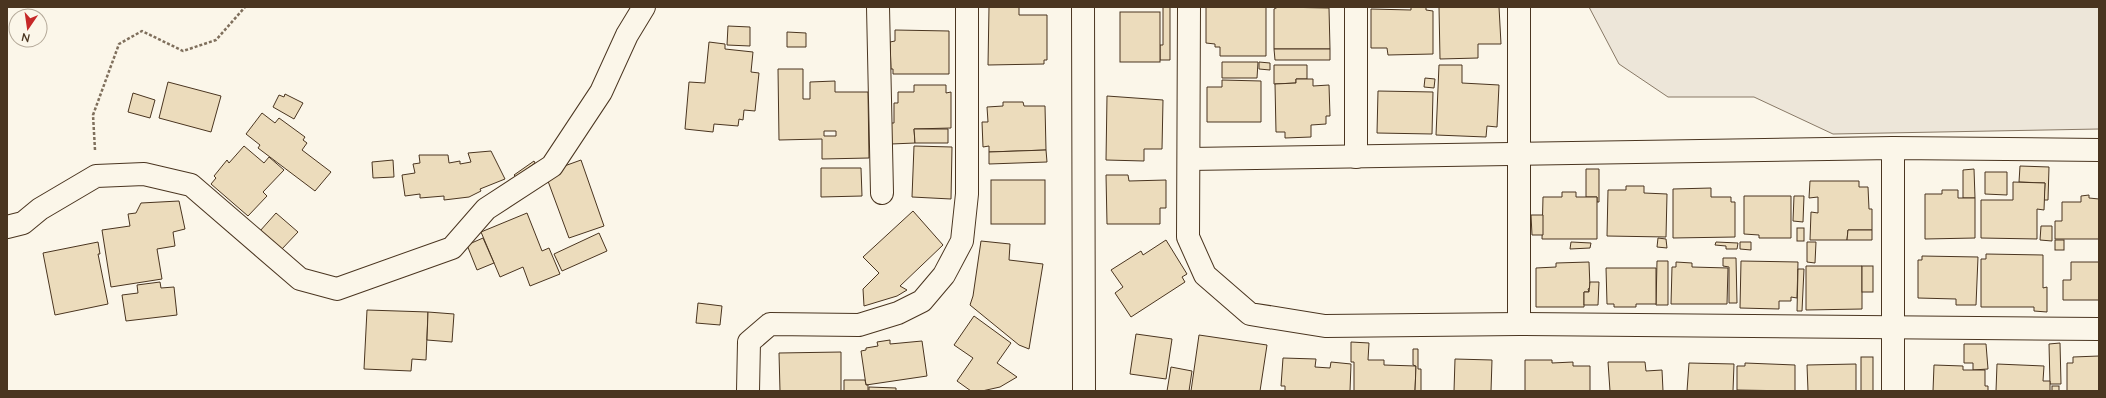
<svg xmlns="http://www.w3.org/2000/svg" width="2106" height="398" font-family="Lato,sans-serif">
  <style>
    .green { fill: #ede6d9; stroke: #887966 }
    .building { fill: #ecdcbc; stroke: #4a3520; fill-rule: evenodd }
    .lines { fill: none; stroke-linecap: round; stroke-linejoin: round }
    .street-casing { stroke: #4a3520; stroke-width: 24 }
    .secondary-casing { stroke: #4a3520; stroke-width: 24 }
    .path { stroke: #7f6f5c; stroke-width: 2.5; stroke-dasharray: 3 2; stroke-linecap: butt }
    .street { stroke: #fbf6e9; stroke-width: 22 }
    .secondary { stroke: #fbf6e9; stroke-width: 22 }
  </style>
  <rect width="100%" height="100%" fill="#fbf6e9"/>
  <polygon class="green" points="1589,7 2099,7 2099,129 1833,134 1754,97 1668,97 1619,64"/>
  <g class="building">
    <polygon points="989,7 1019,7 1019,15 1047,15 1047,60 1044,60 1044,64 988,65"/>
    <polygon points="1163,7 1170,7 1170,60 1160,60 1160,45 1163,45"/>
    <polygon points="1206,7 1266,7 1266,56 1220,56 1220,47 1215,47 1215,44 1206,43"/>
    <polygon points="1278,7 1329,8 1330,49 1274,49 1274,9"/>
    <polygon points="1411,7 1426,7 1426,10 1433,11 1433,54 1388,55 1387,48 1371,48 1371,9 1411,10"/>
    <polygon points="1439,7 1499,7 1501,44 1478,44 1478,58 1440,59"/>
    <rect x="1120" y="12" width="40" height="50"/>
    <polygon points="728,26 750,27 750,46 727,45"/>
    <polygon points="895,30 949,31 949,74 893,74 893,69 891,69 890,42 895,41"/>
    <polygon points="787,32 806,33 806,47 787,47"/>
    <polygon points="709,42 725,44 725,49 753,52 751,72 759,73 755,111 744,110 743,120 739,119 738,126 714,124 713,132 685,129 689,82 705,83"/>
    <polygon points="1274,49 1330,49 1330,60 1275,60"/>
    <polygon points="1222,62 1258,62 1257,78 1222,78"/>
    <polygon points="1259,62 1270,63 1270,70 1259,69"/>
    <polygon points="1274,65 1307,65 1307,79 1296,79 1296,83 1274,84"/>
    <polygon points="1439,65 1462,65 1462,83 1499,85 1497,127 1487,126 1486,137 1436,135"/>
    <path d="M778,69H803V99H810V82L835,81V92H868L869,158L822,159V139L779,140ZM824,131H836V136H824Z"/>
    <polygon points="1425,78 1435,79 1434,88 1424,87"/>
    <polygon points="1296,79 1313,79 1313,86 1329,85 1330,116 1326,116 1326,124 1311,125 1311,137 1285,138 1285,132 1276,132 1275,84 1296,83"/>
    <polygon points="1222,80 1261,81 1261,122 1207,122 1207,87 1222,87"/>
    <polygon points="168,82 221,96 211,132 159,118"/>
    <polygon points="914,85 946,85 946,93 951,92 951,128 914,129 915,143 891,144 890,123 894,123 894,103 898,103 898,92 914,92"/>
    <polygon points="1378,91 1433,92 1432,134 1377,133"/>
    <polygon points="133,93 155,100 150,118 128,112"/>
    <polygon points="285,94 303,103 294,119 273,107 279,95 284,97"/>
    <polygon points="1107,96 1163,100 1162,149 1144,149 1144,161 1106,160"/>
    <polygon points="1003,102 1023,102 1024,106 1045,106 1046,150 989,152 989,146 983,147 982,122 988,122 987,107 1003,106"/>
    <polygon points="262,113 275,123 279,118 305,137 303,140 307,143 302,150 331,172 315,191 258,148 260,145 246,134"/>
    <polygon points="914,129 948,129 948,143 915,143"/>
    <polygon points="244,146 264,163 269,157 284,170 263,192 267,196 248,216 211,184 216,178 214,176 227,160 229,163"/>
    <polygon points="914,146 952,147 951,199 912,197"/>
    <polygon points="1046,150 1047,162 989,164 989,152"/>
    <polygon points="491,151 505,179 480,189 481,191 469,197 444,200 444,196 420,198 420,194 405,196 402,175 415,173 413,164 420,163 419,155 448,155 449,163 460,161 460,164 471,162 468,153"/>
    <polygon points="393,160 394,177 373,178 372,162"/>
    <polygon points="581,160 604,226 569,238 545,173"/>
    <polygon points="534,161 535,163 516,177 514,175"/>
    <polygon points="2020,166 2049,167 2048,200 2044,200 2045,183 2019,182"/>
    <polygon points="821,168 861,168 862,196 821,197"/>
    <polygon points="1586,169 1599,169 1599,202 1597,202 1597,197 1586,197"/>
    <polygon points="1974,169 1975,198 1963,198 1963,170"/>
    <polygon points="1985,172 2007,172 2007,195 1985,194"/>
    <polygon points="1106,175 1128,175 1129,181 1166,180 1166,208 1160,208 1160,224 1107,224"/>
    <rect x="991" y="180" width="54" height="44"/>
    <polygon points="1810,181 1859,181 1859,187 1868,187 1869,209 1872,209 1872,230 1848,230 1847,240 1810,240 1811,212 1818,213 1818,197 1809,198"/>
    <polygon points="2013,182 2045,183 2044,210 2037,209 2037,239 1981,238 1981,200 2013,200"/>
    <polygon points="1626,186 1644,186 1644,193 1667,194 1666,237 1607,236 1608,190 1626,190"/>
    <polygon points="1711,188 1711,197 1731,197 1731,202 1735,202 1735,237 1673,238 1673,189"/>
    <polygon points="1942,190 1958,190 1958,198 1975,198 1975,238 1925,239 1925,194 1942,194"/>
    <polygon points="1562,192 1576,192 1576,197 1597,197 1597,239 1542,239 1543,197 1562,197"/>
    <polygon points="2089,195 2089,198 2099,199 2099,239 2055,239 2055,221 2062,221 2062,202 2081,202 2081,196"/>
    <polygon points="1744,196 1791,196 1791,238 1759,238 1759,235 1744,234"/>
    <polygon points="1794,196 1804,196 1803,222 1793,221"/>
    <polygon points="179,201 185,229 173,232 175,246 157,249 162,279 111,287 102,230 130,226 128,214 136,213 141,203"/>
    <polygon points="913,211 943,245 900,286 907,290 897,296 864,306 863,289 879,273 863,257"/>
    <polygon points="276,213 298,232 281,250 260,231"/>
    <polygon points="527,213 542,251 549,248 560,274 530,286 523,267 500,277 481,232"/>
    <polygon points="1531,215 1543,215 1543,235 1532,235"/>
    <polygon points="2041,226 2052,226 2052,241 2040,240"/>
    <rect x="1797" y="228" width="7" height="13"/>
    <polygon points="1848,230 1872,230 1872,240 1847,240"/>
    <polygon points="599,233 607,251 562,271 554,254"/>
    <polygon points="483,238 494,263 477,270 467,245"/>
    <polygon points="1658,238 1666,239 1667,248 1657,247"/>
    <polygon points="1166,240 1187,274 1182,277 1185,282 1131,317 1115,293 1123,287 1111,270 1141,251 1143,255"/>
    <rect x="2055" y="240" width="9" height="10"/>
    <polygon points="981,241 1010,244 1009,260 1043,264 1029,349 1019,345 970,305 973,296"/>
    <polygon points="98,242 100,254 98,254 108,304 55,315 43,253"/>
    <polygon points="1571,242 1591,243 1590,248 1570,249"/>
    <polygon points="1716,242 1738,243 1737,249 1726,249 1726,246 1715,245"/>
    <polygon points="1740,242 1751,242 1751,250 1740,249"/>
    <polygon points="1807,242 1816,242 1815,263 1807,262"/>
    <polygon points="1986,254 2043,255 2043,288 2047,287 2047,312 2034,311 2034,307 1981,307 1981,259 1986,259"/>
    <polygon points="1922,256 1978,257 1976,305 1956,305 1956,299 1918,298 1918,260 1922,260"/>
    <polygon points="1723,258 1736,258 1737,303 1729,303 1729,267 1723,266"/>
    <polygon points="1657,261 1668,261 1668,305 1656,305"/>
    <polygon points="1741,261 1798,262 1797,298 1791,297 1791,301 1779,301 1779,309 1740,308"/>
    <polygon points="1589,262 1590,288 1588,289 1589,292 1584,292 1584,307 1536,307 1536,268 1556,267 1556,263"/>
    <polygon points="1676,262 1692,263 1692,267 1728,268 1727,304 1671,304 1672,267 1676,267"/>
    <polygon points="2071,262 2099,262 2099,300 2063,300 2063,280 2071,280"/>
    <polygon points="1806,266 1862,266 1862,309 1806,310"/>
    <rect x="1862" y="266" width="11" height="26"/>
    <polygon points="1606,268 1656,268 1656,304 1636,304 1636,307 1614,307 1614,304 1607,304"/>
    <polygon points="1798,269 1804,269 1802,311 1797,311"/>
    <polygon points="160,282 161,288 174,287 177,315 126,321 122,295 138,293 137,285"/>
    <polygon points="1590,282 1599,282 1598,305 1584,305 1584,292 1589,292"/>
    <polygon points="698,303 722,306 720,325 696,323"/>
    <polygon points="367,310 428,312 426,360 412,359 411,371 364,369"/>
    <polygon points="428,312 454,314 452,342 427,340"/>
    <polygon points="974,316 1011,343 997,363 1017,377 1000,387 982,391 971,391 957,381 973,358 954,345"/>
    <polygon points="1136,334 1172,339 1166,379 1130,374"/>
    <polygon points="1199,335 1267,345 1260,391 1191,391"/>
    <polygon points="890,340 890,344 922,341 927,376 866,385 861,351 866,350 866,348 878,346 877,342"/>
    <polygon points="1351,342 1369,343 1368,360 1384,360 1384,365 1416,366 1415,391 1354,391 1354,362 1351,362"/>
    <polygon points="2060,343 2061,384 2050,384 2049,344"/>
    <polygon points="1964,344 1986,344 1988,369 1973,370 1973,363 1964,363"/>
    <polygon points="1413,349 1418,349 1418,369 1421,369 1421,391 1415,391 1416,366 1413,365"/>
    <polygon points="841,352 841,391 780,391 779,353"/>
    <polygon points="2099,356 2099,391 2067,391 2067,363 2073,363 2073,357"/>
    <rect x="1861" y="357" width="12" height="34"/>
    <polygon points="1283,358 1316,359 1315,367 1330,368 1331,362 1351,364 1350,391 1285,391 1285,386 1281,386"/>
    <polygon points="1455,359 1492,360 1491,391 1454,391"/>
    <polygon points="1525,360 1552,360 1552,363 1573,362 1573,366 1590,366 1590,391 1525,391"/>
    <polygon points="1608,362 1645,362 1646,371 1662,370 1663,391 1610,391"/>
    <polygon points="1689,363 1734,364 1733,391 1687,391"/>
    <polygon points="1745,363 1795,365 1795,391 1737,390 1737,366 1745,366"/>
    <polygon points="1856,364 1856,391 1808,391 1807,365"/>
    <polygon points="1997,364 2044,366 2043,381 2050,381 2050,391 1996,391"/>
    <polygon points="1934,365 1963,366 1963,370 1985,370 1985,386 1988,386 1988,391 1933,391"/>
    <polygon points="1171,367 1192,371 1189,391 1167,391"/>
    <polygon points="844,380 865,380 866,385 868,385 868,391 844,391"/>
    <rect x="2052" y="386" width="7" height="5"/>
    <polygon points="869,387 896,388 896,391 869,391"/>
  </g>
  <g class="lines">
    <defs>
      <g id="street">
        <polyline points="878,7 882,193"/>
        <polyline points="1189,7 1188,237 1205,275 1250,314 1325,326 1519,324 2099,329"/>
        <polyline points="1519,7 1519,324"/>
        <polyline points="1893,148 1893,391"/>
        <polyline points="1356,157 1356,7"/>
        <polyline points="1189,159 1893,148 2099,150"/>
        <polyline points="7,227 23,223 40,209 96,176 144,174 191,185 300,279 337,289 452,248 486,209 552,166 601,92 627,35 644,7"/>
        <polyline points="748,391 749,342 770,324 859,325 898,313 922,301 944,275 962,241 967,194 967,7"/>
      </g>
      <polyline id="secondary" points="1083,7 1084,391"/>
    </defs>
    <use href="#street" class="street-casing"/>
    <use href="#secondary" class="secondary-casing"/>
    <polyline class="path" points="95,150 93,115 119,44 142,31 183,51 216,40 245,7"/>
    <use href="#street" class="street"/>
    <use href="#secondary" class="secondary"/>
  </g>
  <rect width="2106" height="398" fill="none" stroke="#4a3520" stroke-width="16"/>
  <g transform="translate(28 28) rotate(193)"><circle r="19" fill="#fbf6e9" stroke="#b4a999"/>
  <path d="M0-3L7 15L0 10L-7 15Z" fill="#c62828"/>
  <text y="-6" font-size="11" font-weight="bold" text-anchor="middle" fill="#4a3520">N</text>
  </g>
</svg>
